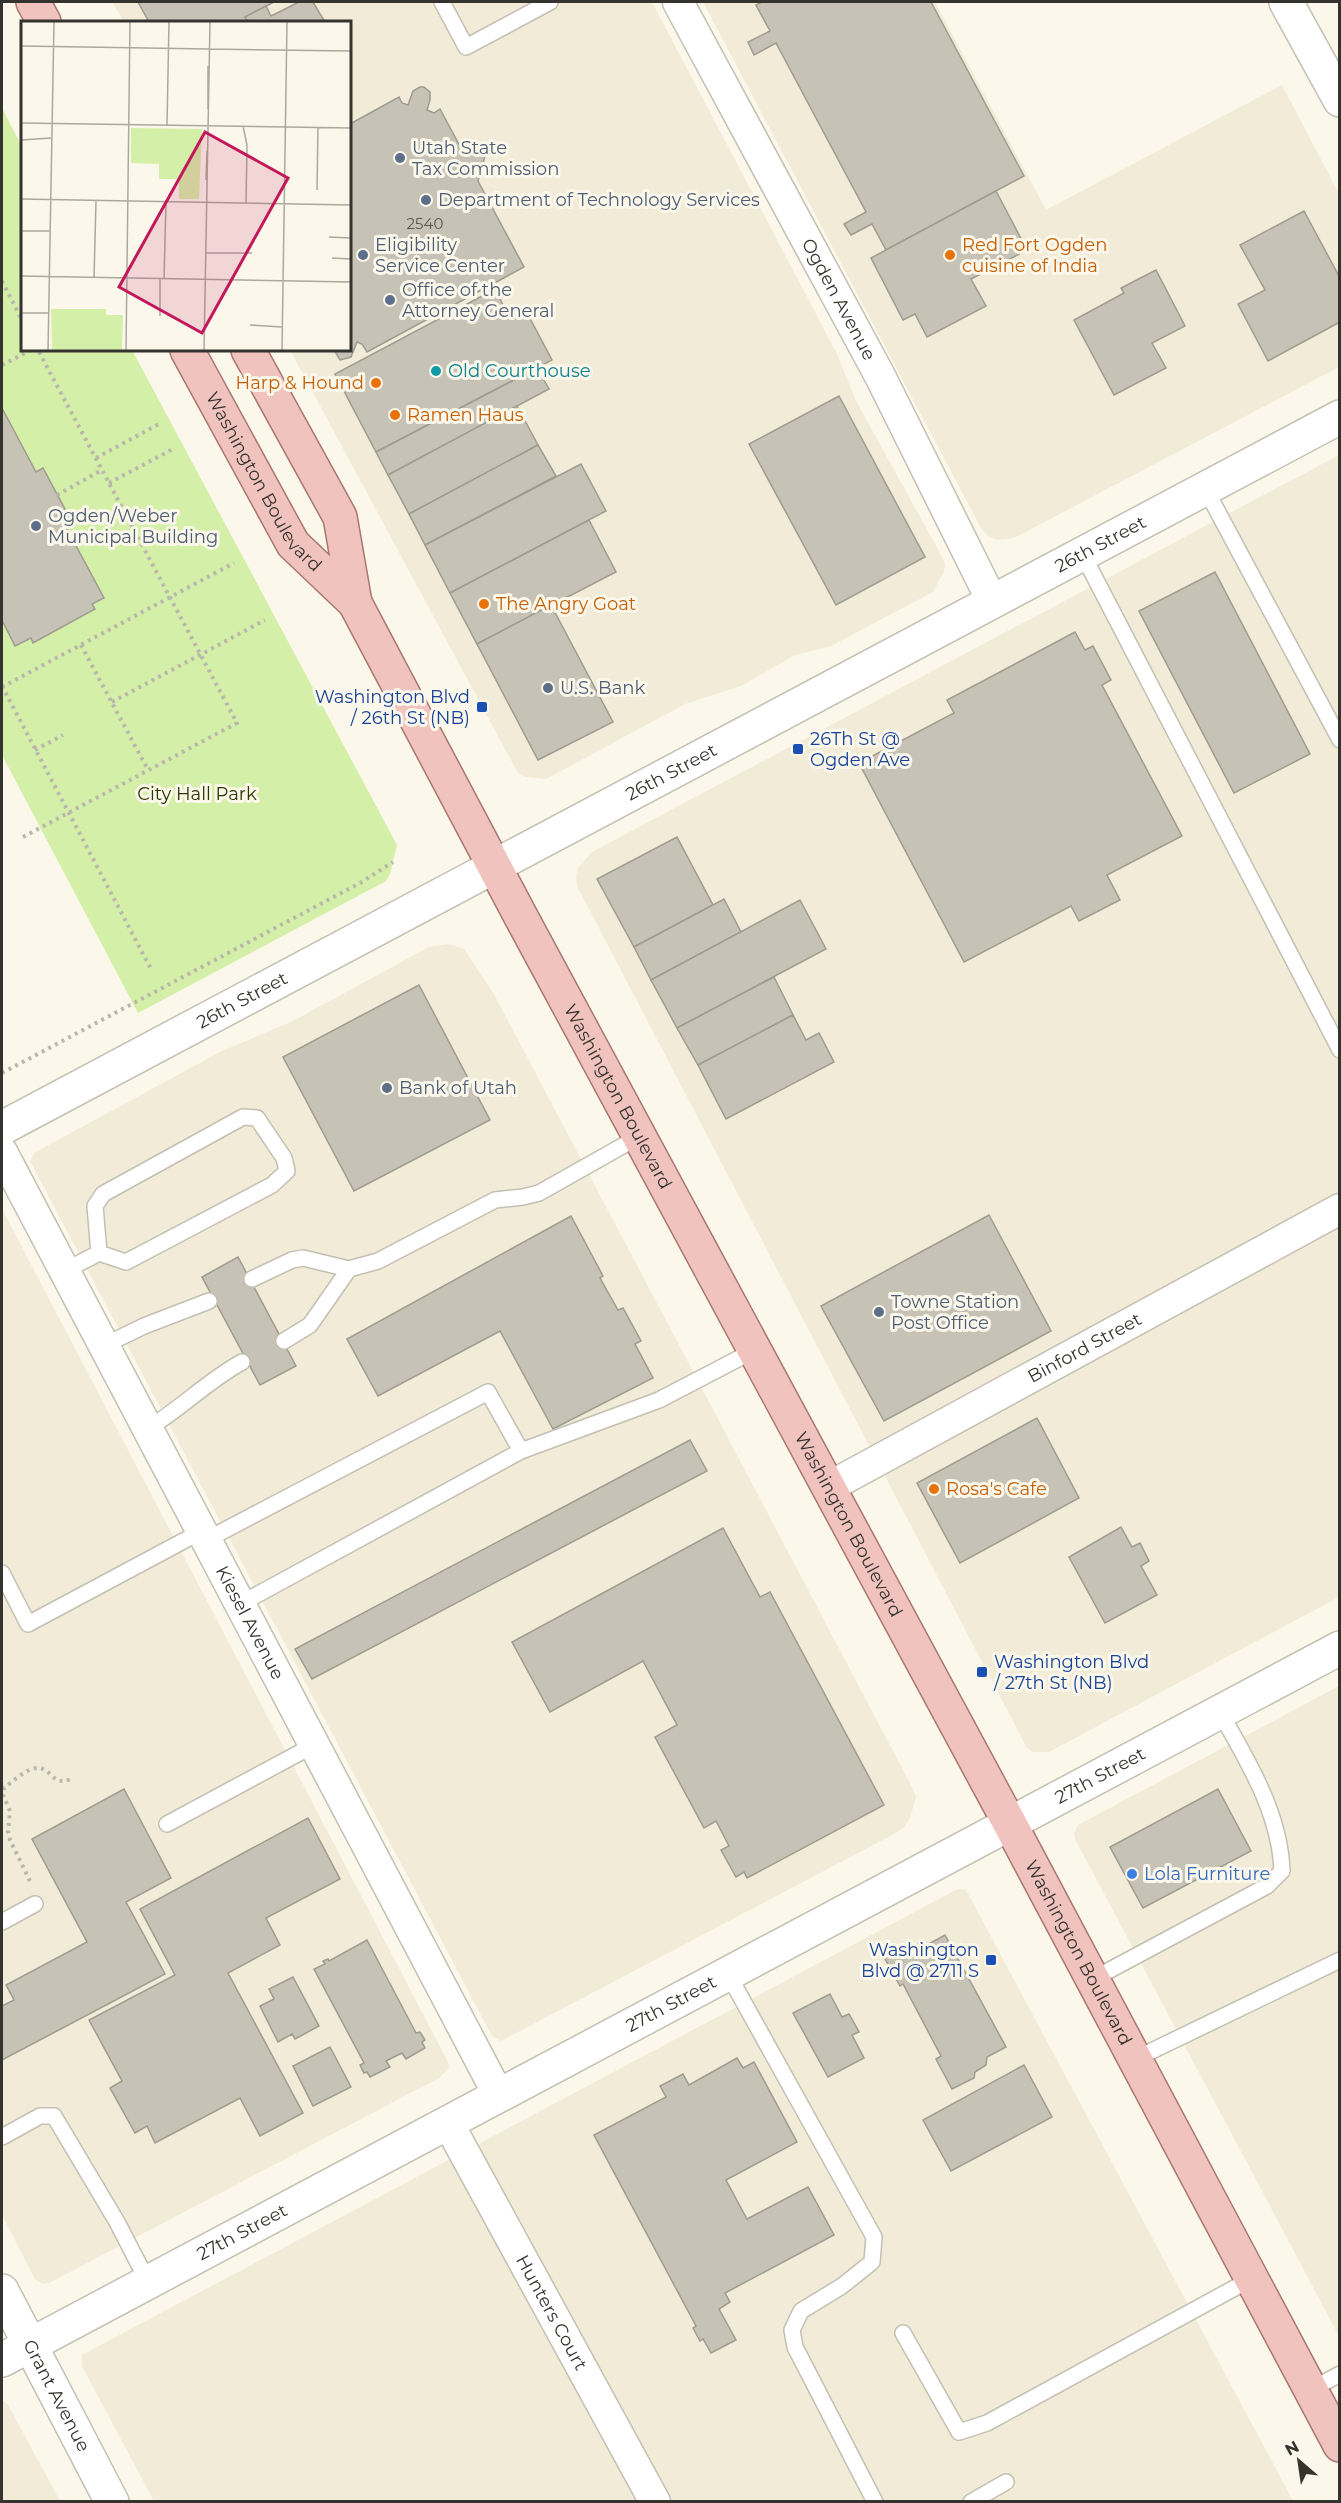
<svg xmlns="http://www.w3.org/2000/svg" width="1341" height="2503" font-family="Montserrat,sans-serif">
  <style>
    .built { fill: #f1ebd7 }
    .green { fill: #d4efa7 }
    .building { fill: #c6c2b6; stroke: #9e9b8f; stroke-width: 1.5 }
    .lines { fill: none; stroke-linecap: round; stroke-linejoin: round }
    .lane-casing { stroke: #c3c0b3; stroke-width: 18 }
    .street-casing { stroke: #c3c0b3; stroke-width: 33 }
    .secondary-casing { stroke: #c3c0b3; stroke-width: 36 }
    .primary-casing { stroke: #a97771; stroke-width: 36 }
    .path { stroke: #bab7ac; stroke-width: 4; stroke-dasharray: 3 4.5; stroke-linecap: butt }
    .lane { stroke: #fff; stroke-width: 15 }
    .street { stroke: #fff; stroke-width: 30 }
    .secondary { stroke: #fff; stroke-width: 33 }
    .primary { stroke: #f1c3bf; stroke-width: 33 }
    .service-dot { fill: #5c6f8a; stroke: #fbf7ea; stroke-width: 2 }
    .food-dot { fill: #e8710a; stroke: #fbf7ea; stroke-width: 2 }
    .culture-dot { fill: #0f9aa8; stroke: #fbf7ea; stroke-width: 2 }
    .transit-dot { fill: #1a4fb4; stroke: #fbf7ea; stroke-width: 2 }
    .shop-dot { fill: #3f7fe0; stroke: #fbf7ea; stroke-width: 2 }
    .labels { text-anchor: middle; stroke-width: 6; stroke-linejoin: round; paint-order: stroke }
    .number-label { font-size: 15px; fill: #585750 }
    .service-label { font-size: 18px; fill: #4e5e75; stroke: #fbf7ea; text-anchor: start }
    .food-label { font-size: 18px; fill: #c56008; stroke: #fbf7ea; text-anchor: start }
    .street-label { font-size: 18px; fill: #34332e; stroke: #fbf7ea }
    .culture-label { font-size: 18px; fill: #0d838f; stroke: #fbf7ea; text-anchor: start }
    .transit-label { font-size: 18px; fill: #164399; stroke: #fbf7ea; text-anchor: end }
    .park-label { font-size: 18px; fill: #293900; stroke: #fbf7ea }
    .shop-label { font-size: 18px; fill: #366cbe; stroke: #fbf7ea; text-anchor: start }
    .inset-road { fill: none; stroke: #aba99f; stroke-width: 1.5 }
    .view { fill: #c2185b; fill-opacity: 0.15; stroke: #c2185b; stroke-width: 3 }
    .inset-edge { fill: none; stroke: #34332e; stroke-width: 3 }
  </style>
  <rect width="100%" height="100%" fill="#fbf7ea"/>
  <g class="built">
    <polygon points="112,2 652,2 836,352 856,401 940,553 945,564 944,571 933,592 831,646 795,655 741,686 685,704 546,779 526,777 518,773 290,350 350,350 350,22 124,22"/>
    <polygon points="703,2 935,2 1046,210 1282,85 1339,194 1339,367 1014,538 997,540 988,536 981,528"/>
    <polygon points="1339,455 1339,1597 1049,1752 1033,1752 1027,1748 577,886 576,877 578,868 592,852"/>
    <polygon points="448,944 464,949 495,996 913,1789 916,1797 910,1818 904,1827 896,1833 501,2041 492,2036 30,1161 34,1153 220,1052 293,1021 429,947"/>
    <polygon points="2,1209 448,2062 449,2068 439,2078 49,2283 43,2284 35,2279 2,2215"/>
    <polygon points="1339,1686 1339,2336 1075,1839 1074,1833 1078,1825"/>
    <polygon points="961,1889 966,1890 1293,2501 154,2501 82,2366 82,2355 956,1890"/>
    <polygon points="2,2400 8,2405 60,2501 2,2501"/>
  </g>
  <polygon class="green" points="2,108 22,147 22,350 132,350 397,845 390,874 386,881 138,1013 2,755"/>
  <g class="building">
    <polygon points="138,2 274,2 245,17 248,22 149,22"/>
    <polygon points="299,2 313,2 325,22 248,22 245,17 266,6 271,16"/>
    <polygon points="762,2 931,2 1024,176 886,250 872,224 851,235 844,224 866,212 776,43 754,55 748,42 770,31 756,5"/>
    <polygon points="420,87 424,87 430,92 430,100 427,110 434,113 440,109 462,150 485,156 478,181 524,267 367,352 362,344 357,342 351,357 340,360 334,350 350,350 350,124 399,97 402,103 408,105 413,91"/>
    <polygon points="996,191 1027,250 971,279 986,306 927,337 915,314 903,320 871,258"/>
    <polygon points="1304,211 1340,278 1340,322 1268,361 1238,304 1265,290 1240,245"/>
    <polygon points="1156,270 1185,326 1152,343 1166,368 1114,395 1074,320 1124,293 1121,288"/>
    <polygon points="495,289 509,317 525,309 552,360 376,452 335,374"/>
    <polygon points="537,368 549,389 388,475 376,452"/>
    <polygon points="839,396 925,557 836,605 749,444"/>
    <polygon points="517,406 538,445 409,514 388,475"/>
    <polygon points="2,408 36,472 43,468 73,524 66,527 104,598 92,604 95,609 33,643 31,638 15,646 2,620"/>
    <polygon points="538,445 556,476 425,545 409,514"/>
    <polygon points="581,464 606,511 450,593 425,545"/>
    <polygon points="589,520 616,572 477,644 450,593"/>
    <polygon points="1215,572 1310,754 1234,793 1139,611"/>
    <polygon points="551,605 613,722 538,760 477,644"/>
    <polygon points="1075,632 1085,650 1093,646 1111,680 1102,685 1182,836 1107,875 1120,900 1079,921 1071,906 964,962 859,763 954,713 947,700"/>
    <polygon points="677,837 713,905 634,947 597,879"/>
    <polygon points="724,899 741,932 651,980 634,947"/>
    <polygon points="800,900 826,949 677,1028 651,980"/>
    <polygon points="774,977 793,1015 698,1065 677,1028"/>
    <polygon points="419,985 490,1120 354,1191 283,1057"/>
    <polygon points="793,1015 806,1040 819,1033 834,1062 726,1119 698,1065"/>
    <polygon points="989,1215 1051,1331 884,1421 821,1306"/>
    <polygon points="571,1216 603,1276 600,1278 618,1310 623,1308 641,1341 635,1344 653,1378 553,1429 500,1331 378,1396 347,1339"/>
    <polygon points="238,1257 296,1366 260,1385 202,1277"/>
    <polygon points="1037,1418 1079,1498 960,1563 917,1483"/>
    <polygon points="690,1440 707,1471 312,1679 295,1649"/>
    <polygon points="1121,1527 1132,1547 1140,1543 1149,1561 1141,1566 1157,1595 1105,1623 1069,1557"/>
    <polygon points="723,1528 760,1597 770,1592 884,1805 747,1878 744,1872 736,1877 721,1850 729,1846 716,1821 704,1828 655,1737 677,1725 643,1661 550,1712 512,1642"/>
    <polygon points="124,1789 171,1878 126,1902 165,1974 2,2060 2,2006 14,2000 6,1985 87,1942 32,1839"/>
    <polygon points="1218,1789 1251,1851 1143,1908 1110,1847"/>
    <polygon points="308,1818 340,1879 266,1918 280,1945 228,1973 303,2113 260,2136 240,2098 155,2143 147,2126 135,2133 110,2088 122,2081 89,2020 175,1975 140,1909"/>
    <polygon points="945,1935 1006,2047 987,2057 986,2065 975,2072 974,2078 952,2089 936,2059 941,2056 903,1984 900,1986 884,1957 904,1946 910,1948 920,1943 927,1945"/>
    <polygon points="367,1940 416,2033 420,2032 425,2040 422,2042 425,2048 406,2059 402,2053 386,2061 390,2067 370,2077 367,2072 364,2073 360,2065 364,2063 314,1969 325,1964 323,1961 328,1959 329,1961"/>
    <polygon points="293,1977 319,2026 295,2039 292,2034 278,2042 260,2006 274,1999 269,1989"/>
    <polygon points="830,1994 842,2017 849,2014 859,2032 852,2035 864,2058 828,2077 793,2013"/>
    <polygon points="330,2047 351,2087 313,2106 293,2066"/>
    <polygon points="737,2058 743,2068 754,2062 797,2142 726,2180 747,2219 808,2187 834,2235 725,2293 730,2302 719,2309 736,2340 711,2353 703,2339 700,2341 693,2328 696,2326 594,2135 666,2097 660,2086 683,2074 689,2085"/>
    <polygon points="1024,2065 1052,2117 951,2171 923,2120"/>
  </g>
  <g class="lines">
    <defs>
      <g id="lane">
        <polyline points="442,2 466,47 550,2"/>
        <polyline points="1205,488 1340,740"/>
        <polyline points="1082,553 1340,1050"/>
        <polyline points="64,1271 99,1253 126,1262 272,1185 287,1171 284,1158 257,1118 243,1117 103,1194 95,1206 99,1253"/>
        <polyline points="252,1279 292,1260 303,1258 349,1269 378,1261 495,1200 523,1197 539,1193 640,1136"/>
        <polyline points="284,1341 310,1325 349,1269"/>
        <polyline points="103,1346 144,1326 209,1301"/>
        <path d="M147,1429C181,1409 207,1381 242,1362"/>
        <polyline points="521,1451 659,1400 755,1350"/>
        <polyline points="206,1540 488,1392 521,1451 240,1604"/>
        <polyline points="2,1573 28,1624 202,1531"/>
        <polyline points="167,1824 314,1745"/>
        <polyline points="2,1922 35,1904"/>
        <polyline points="728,1974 874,2237 872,2262 842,2286 801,2311 792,2330 795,2347 875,2502"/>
        <path d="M1093,1979L1267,1886L1282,1871C1280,1813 1248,1762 1220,1712"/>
        <polyline points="1135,2059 1340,1960"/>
        <polyline points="2,2137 40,2116 54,2116 117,2222 148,2282"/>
        <polyline points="903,2333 959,2432 987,2423 1251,2279"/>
        <polyline points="1310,2390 1340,2374"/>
        <polyline points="971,2502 1006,2482"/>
      </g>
      <g id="street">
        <path id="s1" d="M678,2L880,376L992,601"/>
        <path id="s2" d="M2,1152L499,2096"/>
        <path id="s3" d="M829,1487L1340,1209"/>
        <path id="s4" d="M448,2123L655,2502"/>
      </g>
      <g id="secondary">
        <polyline points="1286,2 1340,100"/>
        <path id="s5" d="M2,1128L1340,417"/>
        <path id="s6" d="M2,2291L112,2502"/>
        <path id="s7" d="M2,2360L1340,1648"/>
      </g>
      <g id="primary">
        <polyline points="33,2 44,22"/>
        <path id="s8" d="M187,350L293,544L355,603L520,915L1010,1824L1340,2445"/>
        <polyline points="248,350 340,517 355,603"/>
      </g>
    </defs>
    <use href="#lane" class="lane-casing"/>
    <use href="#street" class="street-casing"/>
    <use href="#secondary" class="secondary-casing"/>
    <use href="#primary" class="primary-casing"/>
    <g class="path">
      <polyline points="2,281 22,320"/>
      <polyline points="2,365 31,350"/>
      <polyline points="96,458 159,424"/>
      <polyline points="109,483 173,449"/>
      <polyline points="57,495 102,470"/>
      <polyline points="81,645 148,770"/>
      <polyline points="2,686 151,969"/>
      <polyline points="2,687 234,563"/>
      <polyline points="112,702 265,620"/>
      <polyline points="35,750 63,735"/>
      <polyline points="23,837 237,723 38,350"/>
      <polyline points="2,1073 360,883 393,862"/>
      <path d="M30,1881L10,1840L8,1831L10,1811L3,1795L4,1788C12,1782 23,1772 32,1769C52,1763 50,1788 71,1779"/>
    </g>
    <use href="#lane" class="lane"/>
    <use href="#street" class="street"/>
    <use href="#secondary" class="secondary"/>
    <use href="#primary" class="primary"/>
  </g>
  <g class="service-dot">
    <circle cx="400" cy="158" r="6"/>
    <circle cx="426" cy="200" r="6"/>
    <circle cx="363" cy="255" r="6"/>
    <circle cx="390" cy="300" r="6"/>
    <circle cx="36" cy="526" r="6"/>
    <circle cx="548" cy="688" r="6"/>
    <circle cx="387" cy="1088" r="6"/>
    <circle cx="879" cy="1312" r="6"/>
  </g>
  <g class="food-dot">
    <circle cx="950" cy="255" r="6"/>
    <circle cx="376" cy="383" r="6"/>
    <circle cx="395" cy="415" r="6"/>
    <circle cx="484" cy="604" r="6"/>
    <circle cx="934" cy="1489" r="6"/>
  </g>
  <circle class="culture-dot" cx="436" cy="371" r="6"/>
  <g class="transit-dot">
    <rect x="476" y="701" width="12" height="12" rx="3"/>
    <rect x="792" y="743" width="12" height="12" rx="3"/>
    <rect x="976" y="1666" width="12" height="12" rx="3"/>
    <rect x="985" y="1954" width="12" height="12" rx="3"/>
  </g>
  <circle class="shop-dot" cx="1132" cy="1874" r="6"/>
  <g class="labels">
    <g class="number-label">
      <text x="425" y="229">2540</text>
    </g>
    <g class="service-label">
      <text x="412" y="154">Utah State<tspan x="412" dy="21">Tax Commission</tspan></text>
      <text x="438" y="206">Department of Technology Services</text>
      <text x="375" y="251">Eligibility<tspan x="375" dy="21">Service Center</tspan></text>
      <text x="402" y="296">Office of the<tspan x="402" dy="21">Attorney General</tspan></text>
      <text x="48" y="522">Ogden/Weber<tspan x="48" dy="21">Municipal Building</tspan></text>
      <text x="560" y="694">U.S. Bank</text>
      <text x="399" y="1094">Bank of Utah</text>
      <text x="891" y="1308">Towne Station<tspan x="891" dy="21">Post Office</tspan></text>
    </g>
    <g class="food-label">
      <text x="962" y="251">Red Fort Ogden<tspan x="962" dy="21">cuisine of India</tspan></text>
      <text x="364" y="389" text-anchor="end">Harp &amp; Hound</text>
      <text x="407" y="421">Ramen Haus</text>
      <text x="496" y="610">The Angry Goat</text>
      <text x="946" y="1495">Rosa's Cafe</text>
    </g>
    <g class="street-label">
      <text dy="6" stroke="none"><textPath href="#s1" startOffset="338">Ogden Avenue</textPath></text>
      <text dy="6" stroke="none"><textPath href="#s8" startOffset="153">Washington Boulevard</textPath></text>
      <text dy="6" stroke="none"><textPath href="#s5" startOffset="1244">26th Street</textPath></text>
      <text dy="6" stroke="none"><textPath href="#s5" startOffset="758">26th Street</textPath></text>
      <text dy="6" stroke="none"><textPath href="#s5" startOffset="272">26th Street</textPath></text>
      <text dy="6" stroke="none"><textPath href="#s8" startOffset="866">Washington Boulevard</textPath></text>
      <text dy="6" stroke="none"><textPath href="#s3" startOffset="291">Binford Street</textPath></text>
      <text dy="6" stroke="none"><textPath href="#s8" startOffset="1352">Washington Boulevard</textPath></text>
      <text dy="6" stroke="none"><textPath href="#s2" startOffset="532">Kiesel Avenue</textPath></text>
      <text dy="6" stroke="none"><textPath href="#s7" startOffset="1244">27th Street</textPath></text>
      <text dy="6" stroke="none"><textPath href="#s8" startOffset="1838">Washington Boulevard</textPath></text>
      <text dy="6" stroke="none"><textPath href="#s7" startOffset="758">27th Street</textPath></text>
      <text dy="6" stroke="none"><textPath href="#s7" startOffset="272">27th Street</textPath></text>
      <text dy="6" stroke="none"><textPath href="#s4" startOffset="216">Hunters Court</textPath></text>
      <text dy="6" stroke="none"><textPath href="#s6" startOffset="118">Grant Avenue</textPath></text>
    </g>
    <g class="culture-label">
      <text x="448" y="377">Old Courthouse</text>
    </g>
    <g class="transit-label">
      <text x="470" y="703">Washington Blvd<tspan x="470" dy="21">/ 26th St (NB)</tspan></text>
      <text x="810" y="745" text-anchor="start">26Th St @<tspan x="810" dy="21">Ogden Ave</tspan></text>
      <text x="994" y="1668" text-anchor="start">Washington Blvd<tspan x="994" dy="21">/ 27th St (NB)</tspan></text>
      <text x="979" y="1956">Washington<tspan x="979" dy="21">Blvd @ 2711 S</tspan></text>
    </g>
    <g class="park-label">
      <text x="197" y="800">City Hall Park</text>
    </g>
    <g class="shop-label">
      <text x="1144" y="1880">Lola Furniture</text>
    </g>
  </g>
  <g transform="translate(21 21)">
    <rect width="330" height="330" fill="#fbf7ea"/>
    <path d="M110,107L181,108L178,178H158V158H138V143L110,142ZM30,288H85V294H102L101,329H31Z" fill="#d4efa7"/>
    <path class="inset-road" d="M0,25L188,28M188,28L330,30M187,88V45M0,102L330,107M146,104L148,0M222,105L226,124L225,182M0,119L30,117M185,159L186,130M296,169L297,106M0,178L330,184M0,210H29M308,216L330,217M185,232H231M311,237L330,238M0,255L330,261M73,257L75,180M143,258L145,181M0,292H28M139,295V258M229,304L261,306M27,330L33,0M105,330L109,0M183,330L189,0M261,330L266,0"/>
    <path class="view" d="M184,111L267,157L181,312L98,266Z"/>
    <rect width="330" height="330" class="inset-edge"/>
  </g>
  <rect width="1341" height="2503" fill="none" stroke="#34332e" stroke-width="6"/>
  <g transform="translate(1299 2461) rotate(331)" stroke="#fbf7ea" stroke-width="4.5" paint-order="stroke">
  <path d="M0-4.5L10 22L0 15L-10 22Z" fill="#34332e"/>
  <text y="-9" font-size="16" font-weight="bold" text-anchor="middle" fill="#34332e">N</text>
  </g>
</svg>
